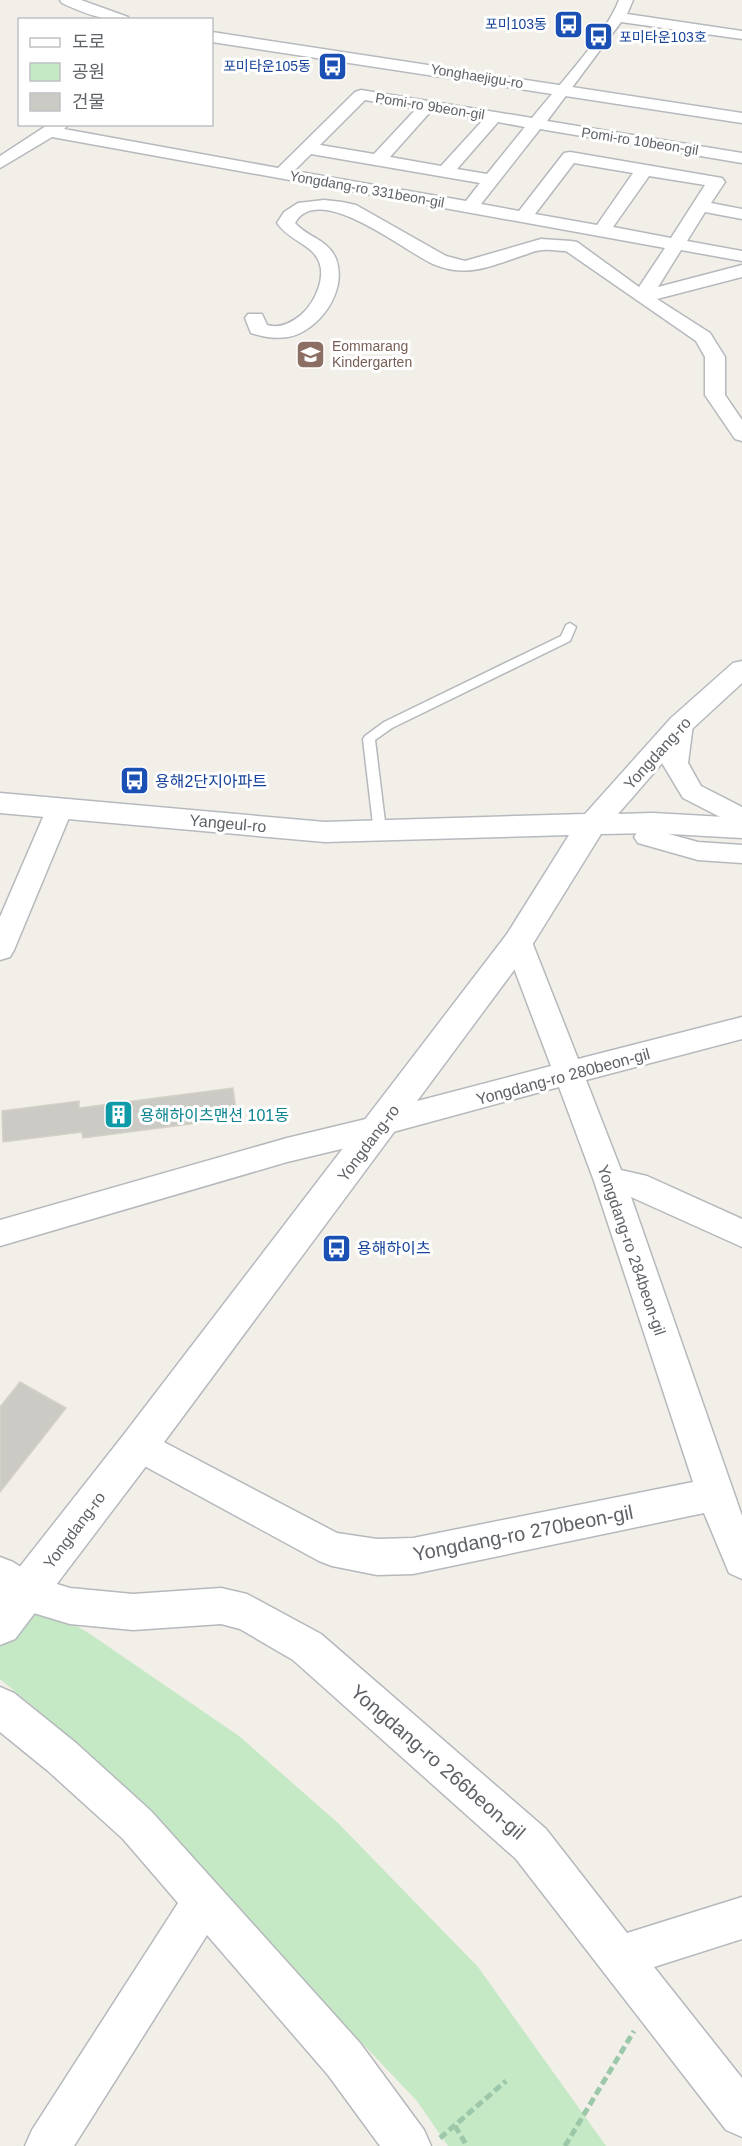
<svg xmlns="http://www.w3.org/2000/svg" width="742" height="2146" font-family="Arial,'Noto Sans KR',sans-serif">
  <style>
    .green { fill: #c5e8c5 }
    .building { fill: #cccac5; stroke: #d6d1c6; stroke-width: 1.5 }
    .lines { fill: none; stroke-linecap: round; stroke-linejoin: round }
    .lane-casing { stroke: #b5b8bc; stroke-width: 3 }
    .street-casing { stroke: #b5b8bc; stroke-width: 3 }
    .secondary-casing { stroke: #b6babf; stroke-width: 3 }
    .path { stroke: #9cc7a9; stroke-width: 5; stroke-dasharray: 8 4; stroke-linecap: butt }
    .lane { fill: #fff; fill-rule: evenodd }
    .street { fill: #fff; fill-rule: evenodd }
    .secondary { fill: #fff; fill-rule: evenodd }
    .labels { text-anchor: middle; stroke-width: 6; stroke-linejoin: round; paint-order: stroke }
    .far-transit-label { font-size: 14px; fill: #164399; stroke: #fff; text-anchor: end }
    .far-street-label { font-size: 14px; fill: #5f6368; stroke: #fff }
    .far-education-label { font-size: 14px; fill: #785e54; stroke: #fff; text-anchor: start }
    .street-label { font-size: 16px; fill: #5f6368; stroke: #fff }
    .transit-label { font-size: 16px; fill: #164399; stroke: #fff; text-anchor: start }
    .culture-label { font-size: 16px; fill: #0d838f; stroke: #fff; text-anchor: start }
    .near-street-label { font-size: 20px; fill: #5f6368; stroke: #fff }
  </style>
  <rect width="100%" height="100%" fill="#f1efe8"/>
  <polygon class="green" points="0,1582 87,1632 239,1736 338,1823 478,1967 606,2146 448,2146 417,2101 79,1745 0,1679"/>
  <g class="building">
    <polygon points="233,1088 237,1118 83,1138 82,1132 3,1142 2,1111 79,1101 79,1108"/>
    <polygon points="20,1382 66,1408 0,1492 0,1407"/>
  </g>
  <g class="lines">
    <defs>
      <polygon id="lane" points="570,623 576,627 570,641 392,728 375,740 386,830 384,833 374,833 363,739 365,736 384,722 561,636 566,625"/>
      <g id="street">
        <path d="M619,0H633L627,14L742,31V39L621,22L547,121L742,153V163L540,129L481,204L519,211L564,153L570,152L722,178L725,182L711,203L742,209V219L705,212L687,241L742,251V261L681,250L658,287L742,265V277L657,299L710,333L725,357V395L742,420V441L735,439L705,395V357L696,341L566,251C559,251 551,249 543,250C536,250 528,254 521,256C489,267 467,278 433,264C406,252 318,180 295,223C307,237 329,240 336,259C348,291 319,331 288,337C274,339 264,337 251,333L245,318L248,314H262L267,325C280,329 291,323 301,315C315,303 329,274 316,256C307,243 289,240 277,223L284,212L298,203L324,200L342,202L356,205L446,256L465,261L541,239L571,241L577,242L639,287L665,248L52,137L0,168V156L49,124H69L64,129L278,168L355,92L361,90L532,118C557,87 606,35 619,0ZM365,100L416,109L374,154L320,145ZM431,111L483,120L441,166L390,157ZM498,122L525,127L487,174L457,169ZM311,154L480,183L466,201L294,171ZM574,163L633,173L597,225L535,214ZM649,176L705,185L671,238L613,227Z"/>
        <polygon points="681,716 690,718 693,724 688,763 701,786 742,807 742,824 730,822 683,798 662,763 669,724 672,718"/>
        <polygon points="60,799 69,802 73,808 14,950 10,957 0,960 0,917 47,808 51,802"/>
        <polygon points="647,828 698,842 742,845 742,863 698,860 638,843 634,837 638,831"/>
        <polygon points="518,932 528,935 532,942 578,1059 742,1017 742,1039 586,1080 621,1170 647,1176 742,1219 742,1247 631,1197 742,1516 742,1579 729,1573 704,1513 413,1574 377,1575 332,1566 319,1561 126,1456 121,1445 126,1434 139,1429 337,1533 377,1539 413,1538 693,1482 594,1181 559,1087 393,1132 390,1137 379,1140 287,1162 0,1246 0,1220 287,1138 370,1118 372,1113 383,1110 551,1066 504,942 508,935"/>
        <polygon points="0,1557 13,1562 37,1578 70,1588 133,1594 221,1588 247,1594 321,1634 546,1829 627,1933 742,1897 742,1939 654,1967 742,2078 742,2137 726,2130 516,1859 293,1660 240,1629 221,1624 133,1630 70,1624 27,1611 0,1596"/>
        <polygon points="0,1687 14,1693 76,1743 151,1811 360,2043 424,2130 431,2146 380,2146 328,2075 207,1935 74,2146 25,2146 32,2130 178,1903 123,1839 48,1771 0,1732"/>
      </g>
      <g id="secondary">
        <path d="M60,0H81L128,17L130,20C102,20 88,15 62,3Z"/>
        <polygon points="212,32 742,113 742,123 212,42"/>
        <polygon points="742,661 742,683 691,730 618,814 653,813 742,818 742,838 653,833 601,834 529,950 153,1457 15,1639 0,1645 0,1592 125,1433 507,934 569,835 325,842 0,813 0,793 325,822 585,814 671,718 733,663"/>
      </g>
    </defs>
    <use href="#lane" class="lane-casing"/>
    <use href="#street" class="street-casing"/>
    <use href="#secondary" class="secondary-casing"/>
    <g class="path">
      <polyline points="455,2126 467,2146"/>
      <polyline points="440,2138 506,2081"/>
      <polyline points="565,2146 634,2031"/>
    </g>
    <use href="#lane" class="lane"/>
    <use href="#street" class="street"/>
    <use href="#secondary" class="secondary"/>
  </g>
  <defs>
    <symbol id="bus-square" viewBox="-11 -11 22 22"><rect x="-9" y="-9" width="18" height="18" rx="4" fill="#1a4fb4" stroke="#fff"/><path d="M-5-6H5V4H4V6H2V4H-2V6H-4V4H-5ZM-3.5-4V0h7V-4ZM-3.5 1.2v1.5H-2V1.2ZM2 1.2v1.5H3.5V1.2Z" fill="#fff"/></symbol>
    <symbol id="school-square" viewBox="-11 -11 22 22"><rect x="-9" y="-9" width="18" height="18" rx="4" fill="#8d6e63" stroke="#fff"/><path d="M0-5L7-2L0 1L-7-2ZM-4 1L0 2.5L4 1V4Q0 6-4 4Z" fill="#fff"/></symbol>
    <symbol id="building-square" viewBox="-11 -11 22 22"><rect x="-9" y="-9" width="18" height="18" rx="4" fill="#0f9aa8" stroke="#fff"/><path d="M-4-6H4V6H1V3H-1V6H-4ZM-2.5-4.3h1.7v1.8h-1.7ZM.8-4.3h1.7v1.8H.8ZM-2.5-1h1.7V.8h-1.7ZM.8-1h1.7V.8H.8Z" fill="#fff"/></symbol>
  </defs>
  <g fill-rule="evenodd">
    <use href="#bus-square" x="552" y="8" width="33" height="33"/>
    <use href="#bus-square" x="582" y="20" width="33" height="33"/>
    <use href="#bus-square" x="316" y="50" width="33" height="33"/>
    <use href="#school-square" x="294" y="338" width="33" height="33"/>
    <use href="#bus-square" x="118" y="764" width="33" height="33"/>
    <use href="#building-square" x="102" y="1098" width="33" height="33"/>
    <use href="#bus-square" x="320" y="1232" width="33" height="33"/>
  </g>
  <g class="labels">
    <g class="far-transit-label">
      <text x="547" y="29">포미103동</text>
      <text x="619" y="42" text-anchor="start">포미타운103호</text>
      <text x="311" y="71">포미타운105동</text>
    </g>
    <g class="far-street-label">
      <text transform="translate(477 76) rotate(9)" y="5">Yonghaejigu-ro</text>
      <text transform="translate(430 106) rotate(9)" y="5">Pomi-ro 9beon-gil</text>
      <text transform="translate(640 141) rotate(9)" y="5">Pomi-ro 10beon-gil</text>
      <text transform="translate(367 189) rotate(10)" y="5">Yongdang-ro 331beon-gil</text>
    </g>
    <g class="far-education-label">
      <text x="332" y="351">Eommarang<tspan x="332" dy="16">Kindergarten</tspan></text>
    </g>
    <g class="street-label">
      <text transform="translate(657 753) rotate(-48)" y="6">Yongdang-ro</text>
      <text transform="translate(228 823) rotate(5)" y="6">Yangeul-ro</text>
      <text transform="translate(563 1076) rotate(-15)" y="6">Yongdang-ro 280beon-gil</text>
      <text transform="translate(368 1143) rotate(-53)" y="6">Yongdang-ro</text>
      <text transform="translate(632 1250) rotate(71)" y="6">Yongdang-ro 284beon-gil</text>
      <text transform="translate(74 1530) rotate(-53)" y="6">Yongdang-ro</text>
    </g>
    <g class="transit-label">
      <text x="155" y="787">용해2단지아파트</text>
      <text x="357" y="1254">용해하이츠</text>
    </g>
    <g class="culture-label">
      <text x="140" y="1121">용해하이츠맨션 101동</text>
    </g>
    <g class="near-street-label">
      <text transform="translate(523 1533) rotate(-11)" y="7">Yongdang-ro 270beon-gil</text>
      <text transform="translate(438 1762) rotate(41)" y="7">Yongdang-ro 266beon-gil</text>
    </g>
  </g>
  <rect x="18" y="18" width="195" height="108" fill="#ffffff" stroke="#bfc1c3" stroke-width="1.5"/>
  <rect x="30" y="38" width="30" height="9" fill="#ffffff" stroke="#bfc1c3" stroke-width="1.5"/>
  <text x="72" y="48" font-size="18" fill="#5f6368">도로</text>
  <rect x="30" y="63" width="30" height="18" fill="#c5e8c5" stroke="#bfc1c3" stroke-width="1.5"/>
  <text x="72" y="78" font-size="18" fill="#5f6368">공원</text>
  <rect x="30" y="93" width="30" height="18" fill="#cccac5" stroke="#bfc1c3" stroke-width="1.5"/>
  <text x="72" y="108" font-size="18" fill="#5f6368">건물</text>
</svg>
